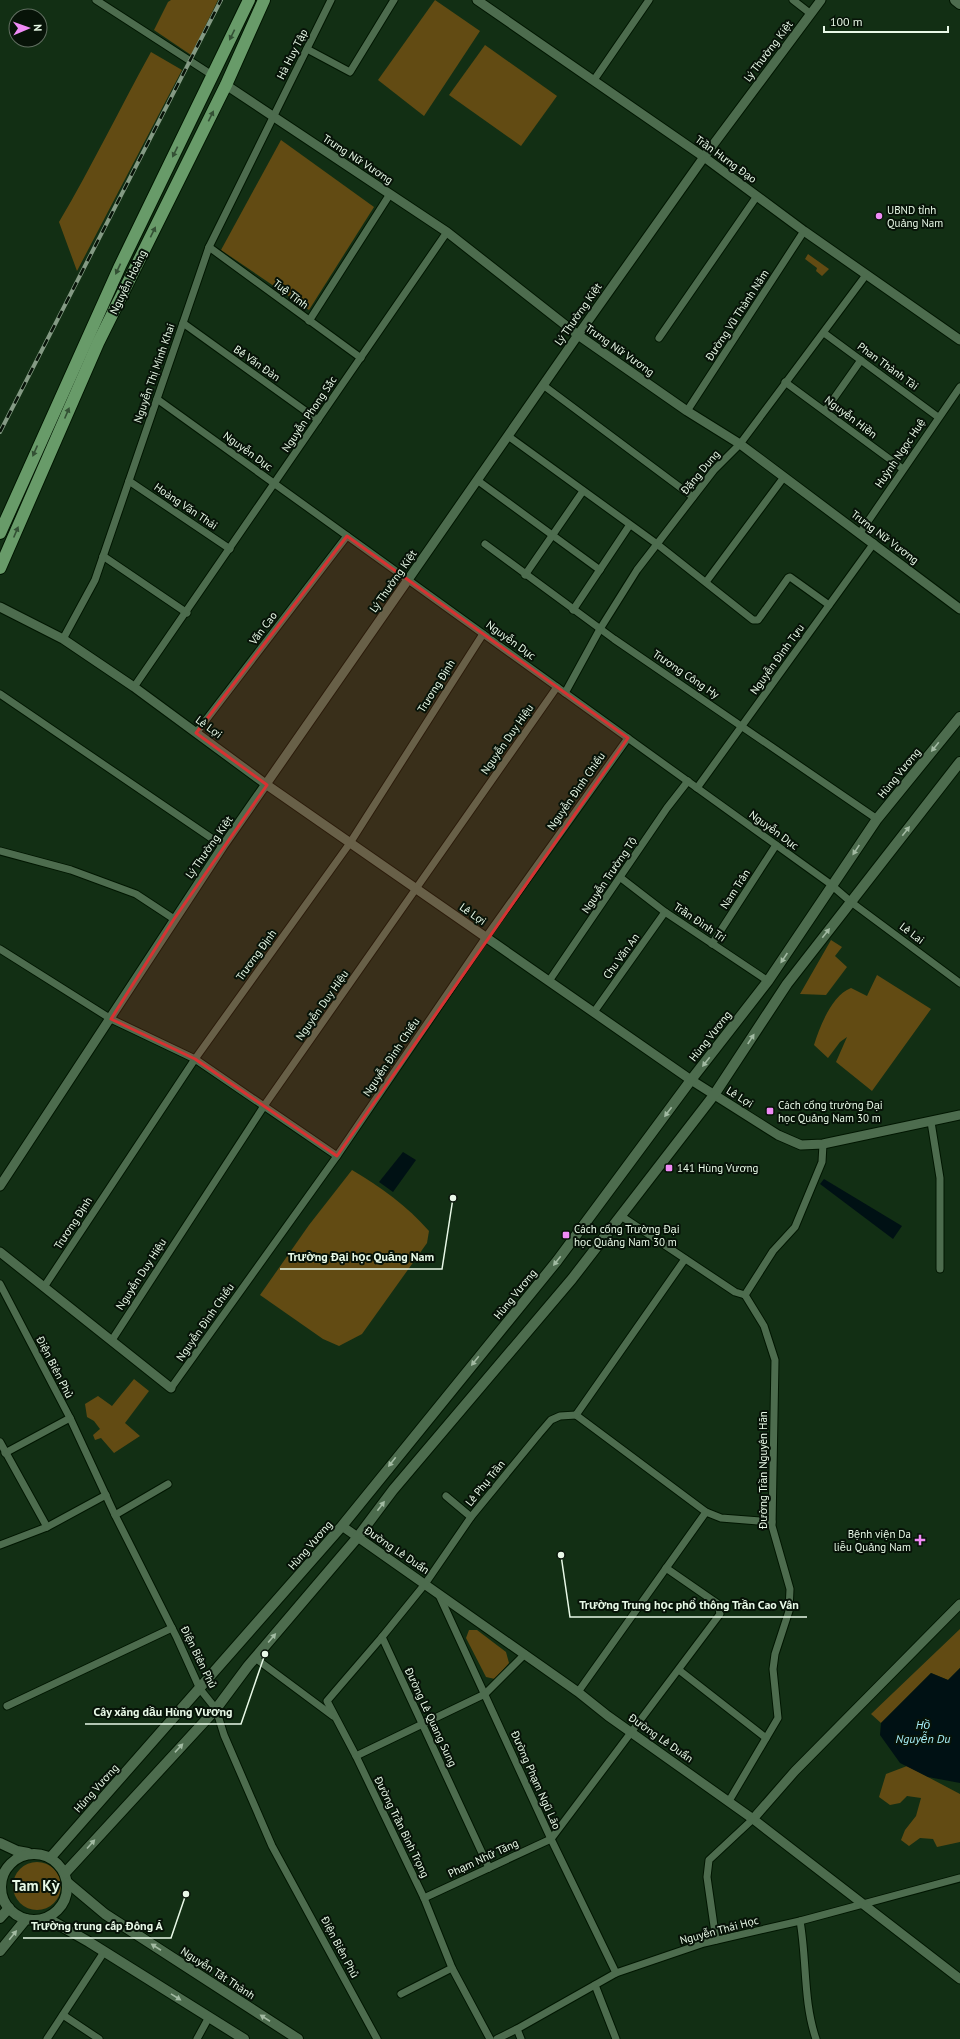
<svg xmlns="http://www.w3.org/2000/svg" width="960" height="2039" font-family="'PT Sans',sans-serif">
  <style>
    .green { fill: #624b13 }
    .water { fill: #001114 }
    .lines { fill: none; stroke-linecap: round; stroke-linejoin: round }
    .minor-casing { stroke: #001601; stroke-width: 9 }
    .tertiary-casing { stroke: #001601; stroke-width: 11 }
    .secondary-casing { stroke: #001601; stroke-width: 12 }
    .trunk-casing { stroke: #001601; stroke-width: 14 }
    .minor { stroke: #4d6c4e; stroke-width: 7 }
    .tertiary { stroke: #4d6c4e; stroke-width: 9 }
    .secondary { stroke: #4d6c4e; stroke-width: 10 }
    .trunk { stroke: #689b69; stroke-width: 12 }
    .rail-casing { stroke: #849a84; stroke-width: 4 }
    .rail { stroke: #071308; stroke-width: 2.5; stroke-dasharray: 8; stroke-linecap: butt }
    .oneway { fill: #335034 }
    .oneway2 { fill: #a2baa2 }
    .marked { fill: #d73232; fill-opacity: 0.2; stroke: #d73232; stroke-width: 3; stroke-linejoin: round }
    .poi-dot { fill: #f08bf6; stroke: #071308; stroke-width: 1.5 }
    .labels { text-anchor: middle; stroke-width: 4; stroke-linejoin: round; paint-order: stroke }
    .street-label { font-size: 11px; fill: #e8f9e7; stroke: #071308 }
    .poi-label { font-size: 11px; fill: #e8f9e7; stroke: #071308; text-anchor: start }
    .water-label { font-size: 12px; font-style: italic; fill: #a5ecf5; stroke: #071308 }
    .district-label { font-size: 15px; font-weight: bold; fill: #e8f9e7; stroke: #071308 }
    .leader { fill: none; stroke: #e8f9e7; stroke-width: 1.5 }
    .callout-dot { fill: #e8f9e7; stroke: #071308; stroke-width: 1.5 }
    .callout-label { font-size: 12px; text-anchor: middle; font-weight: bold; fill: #e8f9e7; stroke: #071308; stroke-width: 4; stroke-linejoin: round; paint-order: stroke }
  </style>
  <rect width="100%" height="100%" fill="#122f14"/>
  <g class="green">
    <polygon points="171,0 218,0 191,55 154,30 168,2"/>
    <polygon points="435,0 480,31 424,116 378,80"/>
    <polygon points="485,45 557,96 521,146 449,95"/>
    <path d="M151,52L182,70L77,271L59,222C92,166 120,108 151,52Z"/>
    <polygon points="281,140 374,207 309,310 221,250"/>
    <polygon points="808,254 829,269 822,276 816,271 817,268 805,259"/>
    <polygon points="831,940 842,947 835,956 847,967 826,995 800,994"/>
    <path d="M877,975L931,1009L872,1091L836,1062L847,1037L840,1042L828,1058L814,1045C820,1026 832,995 851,988L867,996Z"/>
    <path d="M352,1170C381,1187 407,1206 429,1231L427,1243L362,1334L339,1346L323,1339L260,1295L309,1225Z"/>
    <polygon points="134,1379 149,1391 125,1423 140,1436 114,1453 101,1438 95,1440 93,1435 100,1429 94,1421 87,1417 85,1404 98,1396 112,1406"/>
    <polygon points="960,1629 960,1668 948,1680 931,1673 881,1723 871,1714"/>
    <polygon points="469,1630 477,1630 506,1652 509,1663 495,1679 486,1677 466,1638"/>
    <polygon points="907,1766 960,1794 960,1842 937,1847 933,1839 920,1838 909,1846 901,1840 905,1830 916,1816 921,1798 907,1796 900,1803 890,1805 879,1797 886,1774"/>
    <circle cx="37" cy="1886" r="24"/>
  </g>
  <g class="water">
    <polygon points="403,1152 416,1160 393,1192 379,1182"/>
    <polygon points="824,1179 902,1226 893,1239 820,1184"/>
    <polygon points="960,1668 960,1783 928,1777 900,1763 880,1735 881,1723 931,1673 948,1680"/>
  </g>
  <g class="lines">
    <defs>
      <g id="minor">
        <polyline points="96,0 212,75"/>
        <polyline points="793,0 811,14"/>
        <polyline points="307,49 350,72 394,0"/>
        <polyline points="594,80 649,0"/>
        <polyline points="209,247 361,358"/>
        <polyline points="309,321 390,194"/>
        <polyline points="183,323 318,420"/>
        <polyline points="824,333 938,417"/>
        <polyline points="659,338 757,196"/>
        <polyline points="785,382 903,469"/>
        <polyline points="543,385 693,497"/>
        <polyline points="157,399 829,883 851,902 960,983"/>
        <polyline points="687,411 804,231"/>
        <polyline points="825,411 861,360"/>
        <polyline points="508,436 657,544 753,620 758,620 788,578 790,577 829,605"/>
        <polyline points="477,480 600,570"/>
        <polyline points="129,481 230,549"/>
        <polyline points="860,533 960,387"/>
        <polyline points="485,544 614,639 877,819"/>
        <polyline points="103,556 187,613"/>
        <polyline points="525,575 583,491"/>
        <polyline points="706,582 784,477"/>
        <polyline points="573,610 629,526"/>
        <polyline points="63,639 95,580 209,247 331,0"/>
        <polyline points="134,687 447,232"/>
        <polyline points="565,693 600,629 637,570 714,470 740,444 866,275"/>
        <polyline points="0,694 223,846"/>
        <polyline points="196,733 347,536"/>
        <polyline points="697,788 874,543"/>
        <polyline points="0,851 71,870 136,894 174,919"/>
        <polyline points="621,878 665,912 768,981"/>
        <polyline points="712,944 776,845"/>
        <polyline points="0,949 111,1019 195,1059 337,1156"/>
        <polyline points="549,981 667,808 688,781"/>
        <polyline points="594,1012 665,912"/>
        <polyline points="931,1122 940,1178 940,1269"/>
        <polyline points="621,1216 735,1292 745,1295"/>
        <polyline points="0,1284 70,1418 115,1515 177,1638 200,1689 216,1709 224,1735 272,1846 377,2039"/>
        <polyline points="44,1287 195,1059 350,843 483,634"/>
        <polyline points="745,1295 773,1251 795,1227 822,1162 823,1144"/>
        <polyline points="112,1340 264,1106 557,687"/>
        <polyline points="171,1388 337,1156 486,937 628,738"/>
        <polyline points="576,1415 706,1512 721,1518 772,1522"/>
        <polyline points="576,1415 685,1259"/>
        <polyline points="0,1442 47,1527"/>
        <polyline points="5,1453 70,1418"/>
        <polyline points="446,1496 471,1517"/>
        <polyline points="115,1515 168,1484"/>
        <polyline points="0,1545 47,1527 106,1495"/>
        <polyline points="439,1595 551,1839 616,1973"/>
        <polyline points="382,1637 327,1701 356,1756 424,1898 452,1968 490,2039"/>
        <polyline points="255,1658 333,1716"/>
        <polyline points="679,1670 766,1738"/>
        <polyline points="578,1692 706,1512"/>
        <polyline points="7,1706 172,1628"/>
        <polyline points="356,1756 485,1694 525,1654"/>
        <polyline points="729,1801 778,1718 773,1669 775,1654 789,1611 790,1589 772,1526 775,1360 764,1326 745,1295"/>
        <polyline points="489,1868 382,1637 425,1584 471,1517 539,1434 551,1420 560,1416 576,1415"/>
        <polyline points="424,1898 551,1839 720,1614 718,1604 666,1568"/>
        <path d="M800,1921C807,1960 803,2001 816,2039"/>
        <polyline points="716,1940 707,1877 709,1860 753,1819"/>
        <polyline points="595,1985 616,2039"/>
        <polyline points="401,1994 452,1968"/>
        <polyline points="63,2015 99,2039"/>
        <polyline points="517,2029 521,2039"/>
        <polyline points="47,2039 104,1952"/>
        <polyline points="197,2039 209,2017"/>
        <polyline points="497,2039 517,2029 616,1973 704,1943 800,1921 960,1878"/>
      </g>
      <g id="tertiary">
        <polyline points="477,0 704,157 804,231 960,340"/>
        <polyline points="226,85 447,232 578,335 687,411 740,444 960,609"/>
        <polyline points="0,607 63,639 134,687 267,785 691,1080 778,1135 801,1145 823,1144 960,1115"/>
        <polyline points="0,1186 223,846 578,335 704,157 821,0"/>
        <polyline points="0,1252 171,1388"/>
        <polyline points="342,1526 578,1692 608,1716 753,1819 960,1979"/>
        <polyline points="753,1819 795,1771 960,1604"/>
      </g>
      <g id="secondary">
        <polyline points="955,0 960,4"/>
        <polyline points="0,1843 17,1851 28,1853"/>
        <circle cx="34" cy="1887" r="33"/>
        <polyline points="51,1857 342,1526 557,1261 691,1080 768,981 877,819 960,717"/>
        <polyline points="65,1873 216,1709 248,1666 357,1538 393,1490 572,1279 714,1095 787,984 960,762"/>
        <polyline points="68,1883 105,1914 298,2039"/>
        <polyline points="0,1918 9,1908"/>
        <polyline points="47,1918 89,1942 244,2039"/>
        <polyline points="0,1951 26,1919"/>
      </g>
      <g id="trunk">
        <polyline points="0,533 120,266 249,0"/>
        <polyline points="0,568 98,343 226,85 264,0"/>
      </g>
    </defs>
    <use href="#minor" class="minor-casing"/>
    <use href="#tertiary" class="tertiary-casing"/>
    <use href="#secondary" class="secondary-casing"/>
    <use href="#trunk" class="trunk-casing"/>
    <use href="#minor" class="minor"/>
    <use href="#tertiary" class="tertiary"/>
    <use href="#secondary" class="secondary"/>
    <use href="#trunk" class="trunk"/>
    <defs>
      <polyline id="rail" points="0,432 221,0"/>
    </defs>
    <use href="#rail" class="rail-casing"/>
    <use href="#rail" class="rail"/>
  </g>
  <defs><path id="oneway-solid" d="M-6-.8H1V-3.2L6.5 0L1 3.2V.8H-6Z"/></defs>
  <g class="oneway">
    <use href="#oneway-solid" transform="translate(232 35) rotate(116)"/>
    <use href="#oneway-solid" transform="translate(211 116) rotate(-64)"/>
    <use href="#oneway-solid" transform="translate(175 152) rotate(116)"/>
    <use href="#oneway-solid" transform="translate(153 232) rotate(-64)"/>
    <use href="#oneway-solid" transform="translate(118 269) rotate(115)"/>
    <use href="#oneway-solid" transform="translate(67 413) rotate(-67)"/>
    <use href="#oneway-solid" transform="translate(35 451) rotate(114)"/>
    <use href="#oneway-solid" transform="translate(16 532) rotate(-67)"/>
  </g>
  <g class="oneway2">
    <use href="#oneway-solid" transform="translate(935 747) rotate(129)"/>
    <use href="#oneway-solid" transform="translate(906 831) rotate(-52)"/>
    <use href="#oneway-solid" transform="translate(856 850) rotate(124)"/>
    <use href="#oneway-solid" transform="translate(826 933) rotate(-52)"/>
    <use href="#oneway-solid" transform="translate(784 958) rotate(124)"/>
    <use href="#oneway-solid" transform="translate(751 1039) rotate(-57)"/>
    <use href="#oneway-solid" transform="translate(706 1062) rotate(128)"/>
    <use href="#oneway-solid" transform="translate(668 1112) rotate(127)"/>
    <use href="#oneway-solid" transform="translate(557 1261) rotate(128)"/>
    <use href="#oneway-solid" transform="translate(475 1361) rotate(129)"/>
    <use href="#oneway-solid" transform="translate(392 1462) rotate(128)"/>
    <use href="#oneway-solid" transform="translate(381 1506) rotate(-53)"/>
    <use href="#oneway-solid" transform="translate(272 1638) rotate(-50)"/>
    <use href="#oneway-solid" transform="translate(179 1748) rotate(-47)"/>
    <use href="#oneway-solid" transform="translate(91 1844) rotate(-48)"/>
    <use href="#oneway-solid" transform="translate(13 1935) rotate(-51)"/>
    <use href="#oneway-solid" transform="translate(156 1947) rotate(-147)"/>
    <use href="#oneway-solid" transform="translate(176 1997) rotate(32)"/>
    <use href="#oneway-solid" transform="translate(265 2018) rotate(-147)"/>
  </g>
  <path class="marked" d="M347,536L628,738L337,1156L195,1059L111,1019L174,919L267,785L196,733Z"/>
  <g class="poi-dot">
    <circle cx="879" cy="216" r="4"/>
    <rect x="766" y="1107" width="8" height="8" rx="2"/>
    <rect x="665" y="1164" width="8" height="8" rx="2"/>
    <rect x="562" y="1231" width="8" height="8" rx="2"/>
    <path d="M918 1534h4v4h4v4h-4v4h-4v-4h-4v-4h4z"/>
  </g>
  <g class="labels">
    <g class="street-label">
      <text transform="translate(768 51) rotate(-53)" y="4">Lý Thường Kiệt</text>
      <text transform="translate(292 54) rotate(-63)" y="4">Hà Huy Tập</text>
      <text transform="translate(358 159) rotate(33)" y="4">Trưng Nữ Vương</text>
      <text transform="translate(726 159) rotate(36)" y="4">Trần Hưng Đạo</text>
      <text transform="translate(128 282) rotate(-64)" y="4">Nguyễn Hoàng</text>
      <text transform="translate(291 294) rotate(37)" y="4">Tuệ Tĩnh</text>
      <text transform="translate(578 314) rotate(-55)" y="4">Lý Thường Kiệt</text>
      <text transform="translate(737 315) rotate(-57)" y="4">Đường Vũ Thành Năm</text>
      <text transform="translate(620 350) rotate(35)" y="4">Trưng Nữ Vương</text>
      <text transform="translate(257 363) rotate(35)" y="4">Bế Văn Đàn</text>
      <text transform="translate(888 366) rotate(36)" y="4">Phan Thành Tài</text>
      <text transform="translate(154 373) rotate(-71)" y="4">Nguyễn Thị Minh Khai</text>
      <text transform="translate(309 414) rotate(-56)" y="4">Nguyễn Phong Sắc</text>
      <text transform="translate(851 417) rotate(37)" y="4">Nguyễn Hiền</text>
      <text transform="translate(248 451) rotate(36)" y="4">Nguyễn Dục</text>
      <text transform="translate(900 453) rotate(-56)" y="4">Huỳnh Ngọc Huệ</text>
      <text transform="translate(700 472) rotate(-50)" y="4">Đặng Dung</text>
      <text transform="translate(186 506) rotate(34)" y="4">Hoàng Văn Thái</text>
      <text transform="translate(885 537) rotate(37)" y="4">Trưng Nữ Vương</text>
      <text transform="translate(393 581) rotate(-55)" y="4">Lý Thường Kiệt</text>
      <text transform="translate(263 628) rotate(-53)" y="4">Văn Cao</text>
      <text transform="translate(511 640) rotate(36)" y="4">Nguyễn Dục</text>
      <text transform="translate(777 659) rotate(-54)" y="4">Nguyễn Đình Tựu</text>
      <text transform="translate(686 674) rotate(34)" y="4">Trương Công Hy</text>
      <text transform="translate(436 686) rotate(-58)" y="4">Trương Định</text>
      <text transform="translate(209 727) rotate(36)" y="4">Lê Lợi</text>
      <text transform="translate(507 739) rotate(-55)" y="4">Nguyễn Duy Hiệu</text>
      <text transform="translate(899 773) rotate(-51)" y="4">Hùng Vương</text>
      <text transform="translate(576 791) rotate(-55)" y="4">Nguyễn Đình Chiểu</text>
      <text transform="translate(774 830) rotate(36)" y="4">Nguyễn Dục</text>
      <text transform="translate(209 847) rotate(-55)" y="4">Lý Thường Kiệt</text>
      <text transform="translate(609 875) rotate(-56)" y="4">Nguyễn Trường Tộ</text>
      <text transform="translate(735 889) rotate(-57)" y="4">Nam Trân</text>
      <text transform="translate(473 914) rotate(35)" y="4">Lê Lợi</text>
      <text transform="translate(700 922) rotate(34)" y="4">Trần Đình Tri</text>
      <text transform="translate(912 933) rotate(37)" y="4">Lê Lai</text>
      <text transform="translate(256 955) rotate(-54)" y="4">Trương Định</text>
      <text transform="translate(621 956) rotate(-54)" y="4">Chu Văn An</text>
      <text transform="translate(322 1005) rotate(-55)" y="4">Nguyễn Duy Hiệu</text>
      <text transform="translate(710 1036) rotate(-52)" y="4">Hùng Vương</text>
      <text transform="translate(391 1057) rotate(-56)" y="4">Nguyễn Đình Chiểu</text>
      <text transform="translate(740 1097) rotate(32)" y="4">Lê Lợi</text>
      <text transform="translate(73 1223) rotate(-57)" y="4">Trương Định</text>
      <text transform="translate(141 1274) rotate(-57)" y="4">Nguyễn Duy Hiệu</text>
      <text transform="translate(515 1294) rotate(-51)" y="4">Hùng Vương</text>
      <text transform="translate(205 1322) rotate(-55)" y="4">Nguyễn Đình Chiểu</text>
      <text transform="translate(55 1367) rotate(63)" y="4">Điện Biên Phủ</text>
      <text transform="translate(763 1470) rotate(-90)" y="4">Đường Trần Nguyên Hãn</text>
      <text transform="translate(485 1483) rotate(-51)" y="4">Lê Phụ Trần</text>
      <text transform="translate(310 1545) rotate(-49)" y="4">Hùng Vương</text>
      <text transform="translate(397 1550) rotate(34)" y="4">Đường Lê Duẩn</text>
      <text transform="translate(199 1657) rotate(64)" y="4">Điện Biên Phủ</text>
      <text transform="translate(431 1717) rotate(65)" y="4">Đường Lê Quang Sung</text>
      <text transform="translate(661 1738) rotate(35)" y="4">Đường Lê Duẩn</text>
      <text transform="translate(536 1780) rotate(66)" y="4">Đường Phạm Ngũ Lão</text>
      <text transform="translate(96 1788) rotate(-48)" y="4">Hùng Vương</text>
      <text transform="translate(402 1827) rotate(64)" y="4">Đường Trần Bình Trọng</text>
      <text transform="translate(483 1858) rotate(-25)" y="4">Phạm Nhữ Tăng</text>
      <text transform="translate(719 1930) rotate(-15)" y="4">Nguyễn Thái Học</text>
      <text transform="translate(340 1947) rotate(62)" y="4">Điện Biên Phủ</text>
      <text transform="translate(218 1973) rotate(33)" y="4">Nguyễn Tất Thành</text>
    </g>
    <g class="poi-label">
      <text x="887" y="214">UBND tỉnh<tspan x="887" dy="13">Quảng Nam</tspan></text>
      <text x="778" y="1109">Cách cổng trường Đại<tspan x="778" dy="13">học Quảng Nam 30 m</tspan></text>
      <text x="677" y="1172">141 Hùng Vương</text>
      <text x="574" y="1233">Cách cổng Trường Đại<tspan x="574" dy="13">học Quảng Nam 30 m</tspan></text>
      <text x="911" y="1538" text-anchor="end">Bệnh viện Da<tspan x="911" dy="13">liễu Quảng Nam</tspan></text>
    </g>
    <g class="water-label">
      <text x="923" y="1729">Hồ<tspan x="923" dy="14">Nguyễn Du</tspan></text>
    </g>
    <g class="district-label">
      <text x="36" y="1891">Tam Kỳ</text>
    </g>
  </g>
  <path class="leader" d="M453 1198L442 1269H280M561 1555L570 1617H807M265 1654L241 1724H85M186 1894L171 1938H23"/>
  <g class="callout-dot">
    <circle cx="453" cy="1198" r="4"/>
    <circle cx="561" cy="1555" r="4"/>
    <circle cx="265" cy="1654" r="4"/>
    <circle cx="186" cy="1894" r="4"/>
  </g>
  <g class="callout-label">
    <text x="361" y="1261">Trường Đại học Quảng Nam</text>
    <text x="689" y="1609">Trường Trung học phổ thông Trần Cao Vân</text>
    <text x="163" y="1716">Cây xăng dầu Hùng Vương</text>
    <text x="97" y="1930">Trường trung cấp Đông Á</text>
  </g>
  <g transform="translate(28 28) rotate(88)"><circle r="19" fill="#071308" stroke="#616f61"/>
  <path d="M0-3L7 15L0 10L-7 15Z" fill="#f08bf6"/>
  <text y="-6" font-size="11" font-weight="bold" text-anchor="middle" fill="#e8f9e7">N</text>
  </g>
  <path d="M824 26v6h124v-6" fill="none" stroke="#e8f9e7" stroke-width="2"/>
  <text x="830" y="26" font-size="12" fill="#e8f9e7" stroke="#071308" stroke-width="3" paint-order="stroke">100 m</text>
</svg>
